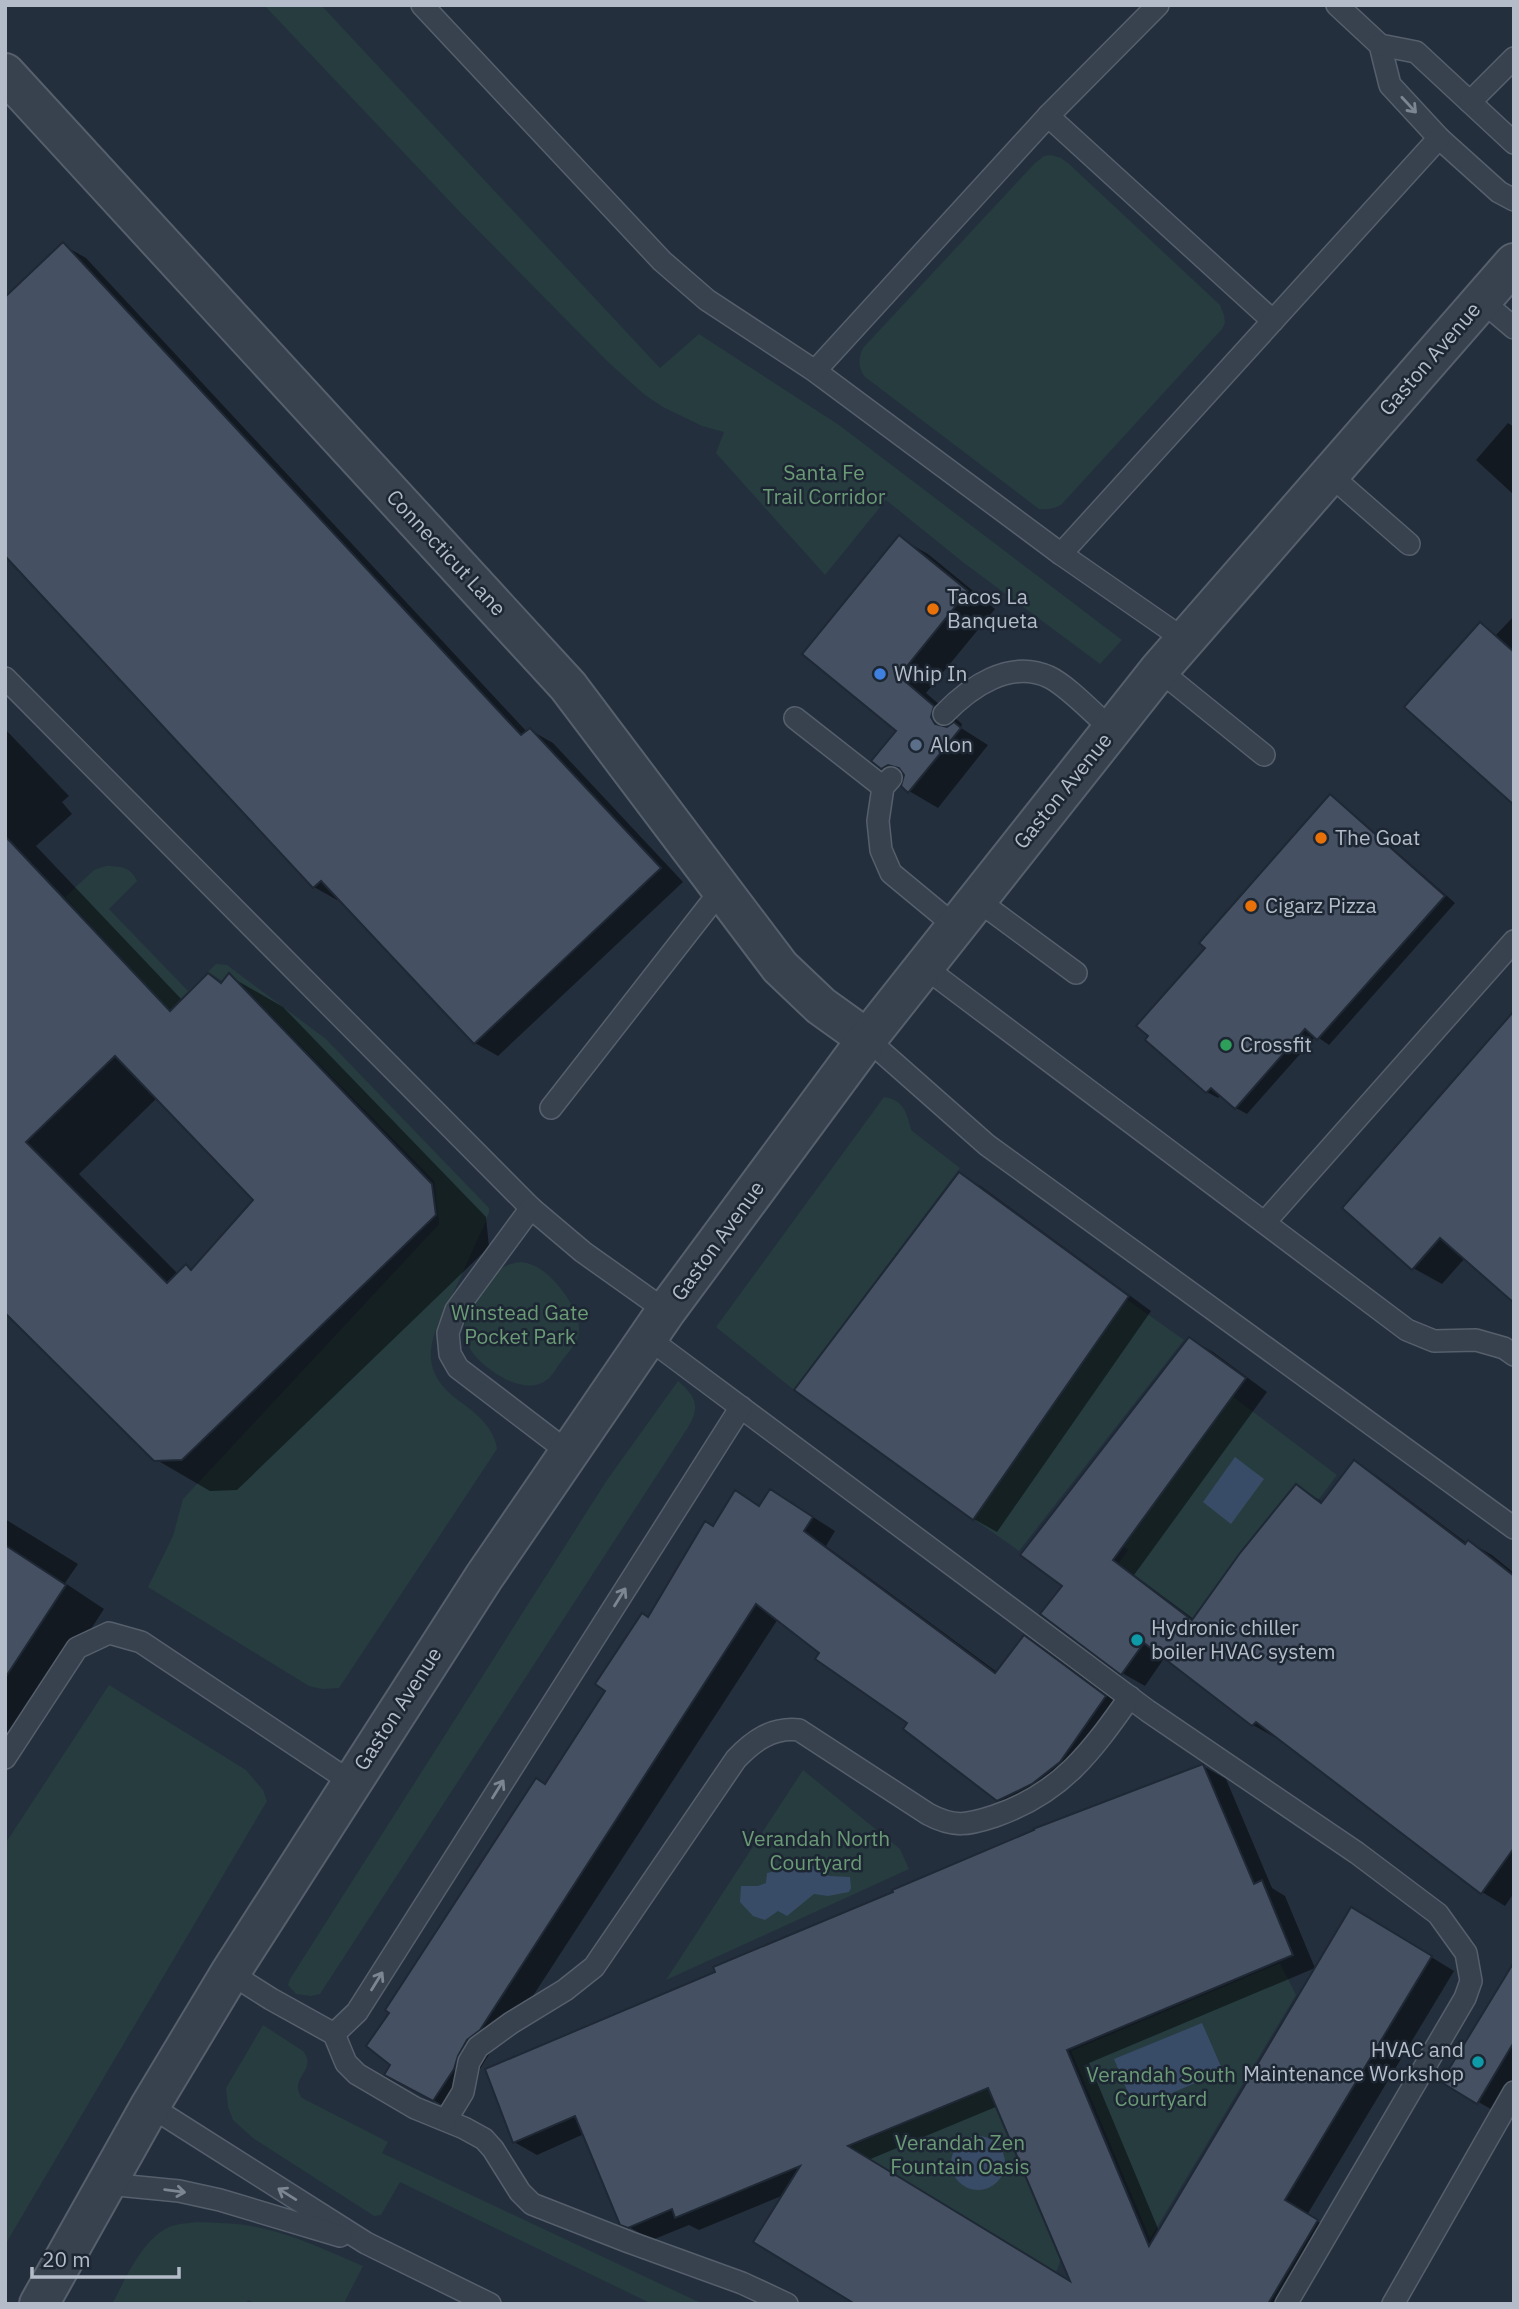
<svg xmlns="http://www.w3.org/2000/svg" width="1519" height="2309" font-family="'IBM Plex Sans',sans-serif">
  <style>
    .green { fill: #263c3f }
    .water { fill: #394c67 }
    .shadow { fill: #0007; fill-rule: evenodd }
    .building { fill: #455162; stroke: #1f2835; stroke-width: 2; fill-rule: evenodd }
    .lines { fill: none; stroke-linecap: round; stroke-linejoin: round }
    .service-casing { stroke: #565f6c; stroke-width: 24 }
    .minor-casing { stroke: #565f6c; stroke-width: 42 }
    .tertiary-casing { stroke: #565f6c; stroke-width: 42 }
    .service { stroke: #38414e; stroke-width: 21 }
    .minor { stroke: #38414e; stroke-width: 38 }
    .tertiary { stroke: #38414e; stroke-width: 38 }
    .oneway { stroke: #7c8592 }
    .food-dot { fill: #e8710a; stroke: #1d2633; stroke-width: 2.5 }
    .shop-dot { fill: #3f7fe0; stroke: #1d2633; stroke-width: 2.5 }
    .service-dot { fill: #5c6f8a; stroke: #1d2633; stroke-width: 2.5 }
    .leisure-dot { fill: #2e9e5b; stroke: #1d2633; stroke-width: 2.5 }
    .culture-dot { fill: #0f9aa8; stroke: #1d2633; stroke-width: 2.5 }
    .labels { text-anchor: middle; stroke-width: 5; stroke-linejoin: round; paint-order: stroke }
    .street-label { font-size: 21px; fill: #b4bcc9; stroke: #1d2633 }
    .park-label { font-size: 21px; fill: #6b9a76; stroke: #1d2633 }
    .poi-label { font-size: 21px; fill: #b4bcc9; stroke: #1d2633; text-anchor: start }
  </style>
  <rect width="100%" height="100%" fill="#242f3e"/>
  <g class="green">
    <polygon points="264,5 321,5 660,368 699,334 839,425 1122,640 1100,664 964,563 886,500 825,575 716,453 724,432 702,426 663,407 645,395 609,363 457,209"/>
    <path d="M1051,155L1061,158L1068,163L1220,305L1224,315L1225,323L1222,329L1061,505C1053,509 1048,510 1039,509L865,377C858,368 858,358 863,348L1035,163L1044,156Z"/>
    <path d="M106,866C120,866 131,867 137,881L109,909L188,991L216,964L227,965L326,1039L489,1208V1212L484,1226C474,1246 466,1266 457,1285C435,1331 409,1366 462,1403C477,1414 495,1429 497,1449L339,1688L322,1689L309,1686L148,1587L173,1536L183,1499L439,1224L434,1181L229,972L222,981L210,973L170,1011L65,897L94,870Z"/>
    <path d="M884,1097C904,1100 907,1113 911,1130L960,1168L794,1390L716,1327Z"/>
    <path d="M520,1262C535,1263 546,1272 556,1283C568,1297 585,1320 577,1340C573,1348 566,1355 561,1362C557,1367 553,1375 548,1379C527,1397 492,1374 477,1358C458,1337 462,1313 479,1291C491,1275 500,1265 520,1262Z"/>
    <polygon points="1122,1296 1184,1340 1019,1551 968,1515"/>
    <path d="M678,1381C699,1399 700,1409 685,1432L320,1994L311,1996L296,1994L288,1985L290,1979L607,1480Z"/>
    <polygon points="1228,1393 1337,1475 1216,1637 1119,1563 1128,1550 1118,1543"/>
    <polygon points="109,1685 246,1770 263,1790 267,1801 5,2245 5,1844"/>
    <polygon points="803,1770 900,1849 909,1869 666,1980"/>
    <polygon points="1280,1963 1296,1995 1150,2239 1071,2051"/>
    <path d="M263,2025L303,2051C319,2070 287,2078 302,2098L388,2142L382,2153L703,2304H652L400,2182L381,2215L374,2216L253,2138L233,2120L228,2107L226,2088Z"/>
    <polygon points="988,2089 1027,2180 1067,2244 1056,2272 849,2147"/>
    <path d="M197,2222C218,2223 240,2223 261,2228C297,2236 330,2252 363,2266L345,2301L348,2304H257L248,2300L246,2304H112C126,2279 141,2240 169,2227C177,2224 188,2223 197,2222Z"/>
  </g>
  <g class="water">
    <polygon points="1235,1457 1264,1479 1231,1524 1203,1502"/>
    <polygon points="803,1865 821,1867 829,1876 850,1877 851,1888 849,1892 828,1896 814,1894 787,1916 778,1911 765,1920 753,1916 740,1902 741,1886 758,1886 766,1883 767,1873"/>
    <polygon points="1202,2023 1223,2071 1135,2109 1114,2059"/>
    <circle cx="978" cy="2163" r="27"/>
  </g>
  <g class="shadow">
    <polygon points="63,245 86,258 527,732 530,730 553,743 683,882 498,1056 475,1043 340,898 337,900 314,887 5,555"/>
    <polygon points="1508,423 1514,427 1514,495 1476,460"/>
    <polygon points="899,538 928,554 995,609 926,693 962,724 961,728 988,745 938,808 909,791 904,780 882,768 898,731"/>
    <polygon points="1514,616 1514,802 1480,624 1496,635"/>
    <path d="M5,729L69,796L62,802L72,814L36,846L183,1001L208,975L222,983L229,976L283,1007L486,1217L489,1247L237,1490L210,1491L155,1459L5,1311ZM157,1098L256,1200L193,1270L186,1266L178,1274L79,1174Z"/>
    <polygon points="1330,797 1341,803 1455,903 1329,1045 1316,1036 1247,1114 1236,1108 1221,1095 1218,1098 1207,1092 1207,948"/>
    <polygon points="1514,1014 1465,1258 1442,1284 1413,1268"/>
    <polygon points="959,1174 982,1187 1151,1311 997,1532 974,1519"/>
    <polygon points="1190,1339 1213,1352 1267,1392 1134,1575 1195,1620 1297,1486 1324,1503 1354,1463 1377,1476 1468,1544 1469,1542 1492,1555 1514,1573 1514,1893 1505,1906 1482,1892 1277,1736 1276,1738 1253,1725 1165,1657 1145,1686 1122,1673 1064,1586"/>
    <polygon points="736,1492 761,1507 794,1505 835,1531 826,1546 997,1672 1024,1637 1047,1650 1128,1711 1083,1775 1055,1797 1021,1813 998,1800 910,1723 778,1619 503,2042 490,2053 480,2069 477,2082 457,2113 409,2087 546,1786 608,1691 649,1619 714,1528"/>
    <polygon points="5,1519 78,1564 65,1583 104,1609 65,1669 5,1745"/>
    <path d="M1203,1766L1226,1779L1272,1888L1285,1896L1315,1968L1089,2063L1159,2231L1374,1922L1454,1971L1307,2215L1340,2235L1299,2304H858L784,2195L699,2230L689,2225L652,2240L622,2223L584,2134L537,2155L514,2142ZM998,2106L1074,2285L868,2160Z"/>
    <polygon points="1514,2009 1514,2118 1512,2121 1443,2082"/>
  </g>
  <g class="building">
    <polygon points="63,242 521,735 530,728 661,868 474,1044 321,881 313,888 5,556 5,297"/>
    <polygon points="899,535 968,591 899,676 934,706 931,717 935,724 947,727 954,722 961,728 908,793 901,786 904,775 899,768 888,765 881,769 871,761 896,731 802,654"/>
    <polygon points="1480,622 1514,652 1514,805 1404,707"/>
    <polygon points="1330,794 1445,896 1317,1040 1305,1029 1235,1109 1211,1088 1206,1093 1145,1040 1148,1036 1136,1026 1205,948 1199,943"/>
    <path d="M5,836L170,1011L208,973L221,983L229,973L432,1184L436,1215L182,1460L154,1461L5,1313ZM115,1056L253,1200L191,1270L186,1264L167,1283L26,1142Z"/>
    <polygon points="1514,1011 1514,1303 1440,1238 1412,1270 1342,1208"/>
    <polygon points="959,1172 1129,1296 973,1520 794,1390"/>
    <polygon points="1189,1337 1246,1378 1113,1560 1192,1620 1240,1553 1296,1484 1321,1503 1354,1460 1465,1544 1468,1540 1514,1576 1514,1848 1481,1894 1256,1722 1252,1726 1144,1643 1121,1675 1040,1614 1062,1586 1020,1555"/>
    <polygon points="770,1489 813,1517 804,1531 995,1673 1024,1635 1106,1696 1060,1762 1032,1784 997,1801 903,1729 907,1723 815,1659 819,1653 756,1604 480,2030 467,2040 458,2056 454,2069 433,2101 384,2075 390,2065 366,2046 389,2013 385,2010 536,1778 545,1784 605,1691 595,1684 642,1613 648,1617 705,1521 713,1526 735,1490 759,1506"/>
    <polygon points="5,1545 66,1585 5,1678"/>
    <path d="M1203,1764L1254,1884L1262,1880L1293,1955L1067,2050L1149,2246L1351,1907L1432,1956L1285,2200L1318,2220L1268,2304H855L753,2242L800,2166L675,2218L672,2209L628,2228L620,2225L575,2116L513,2143L485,2069L715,1972L713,1967L893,1892L892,1890L1034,1830L1033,1829ZM988,2088L1070,2281L848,2146Z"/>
    <polygon points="1514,1962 1514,2042 1477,2104 1441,2082"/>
  </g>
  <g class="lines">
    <defs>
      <g id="service">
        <polyline points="422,5 662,261 707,300 815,371 1061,554 1185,640"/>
        <polyline points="1337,5 1380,45 1390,85 1439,138 1499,192 1514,200"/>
        <polyline points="1380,45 1416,52 1514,143"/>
        <polyline points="1470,102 1514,58"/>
        <polyline points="1048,116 1158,5"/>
        <polyline points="1481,300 1514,328"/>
        <polyline points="815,371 1048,116 1273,321"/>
        <polyline points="1329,474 1409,544"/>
        <polyline points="1061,554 1439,138"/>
        <polyline points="1159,670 1264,755"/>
        <polyline points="5,678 531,1208"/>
        <path d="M944,714C970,687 1010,659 1049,677C1068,686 1095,715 1112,730"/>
        <polyline points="795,718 883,787"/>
        <polyline points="891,778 883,787 878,821 881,850 891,873 955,926"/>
        <polyline points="976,899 1076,973"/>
        <polyline points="923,966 1407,1330 1434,1341 1476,1340 1504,1348 1514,1355"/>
        <polyline points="867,1039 987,1145 1514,1528"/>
        <polyline points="551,1108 722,889"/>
        <polyline points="1265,1222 1514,941"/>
        <polyline points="648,1338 1148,1711 1357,1853 1438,1914 1466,1953 1471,1981 1465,1998 1286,2304"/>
        <polyline points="568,1452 458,1368 450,1354 448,1333 456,1310 531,1208 583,1252 666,1311"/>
        <polyline points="5,1758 77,1648 109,1633 141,1642 351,1782"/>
        <polyline points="230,1973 271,1999 334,2034 346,2063 357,2074 415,2108 464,2128 484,2139 493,2149 520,2192 532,2204 629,2242 742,2283 787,2304"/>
        <polyline points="334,2034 357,2012 741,1407"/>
        <polyline points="150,2106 366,2243 490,2304"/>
        <path d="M446,2120L463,2092L469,2062L478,2047L511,2023L565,1990L594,1967L736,1759C753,1741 772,1727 799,1730L928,1814C954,1828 968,1825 995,1816C1062,1793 1091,1752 1130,1697"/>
        <polyline points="107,2184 179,2191 220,2200 340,2236"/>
        <polyline points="1393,2304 1514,2092"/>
      </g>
      <polyline id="minor" points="5,73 568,686 780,967 821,1006 867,1039"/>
      <polyline id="tertiary" points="39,2304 150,2106 230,1973 484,1577 666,1311 867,1039 1159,670 1514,263"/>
    </defs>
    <use href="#service" class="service-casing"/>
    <use href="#minor" class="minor-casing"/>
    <use href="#tertiary" class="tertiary-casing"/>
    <use href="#service" class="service"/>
    <use href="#minor" class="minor"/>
    <use href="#tertiary" class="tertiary"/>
  </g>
  <defs><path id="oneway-shaft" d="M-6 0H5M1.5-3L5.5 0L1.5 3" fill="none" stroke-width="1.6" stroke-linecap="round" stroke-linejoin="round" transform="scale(1.75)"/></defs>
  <g class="oneway">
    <use href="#oneway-shaft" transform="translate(1409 105) rotate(47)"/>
    <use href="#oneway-shaft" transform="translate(620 1597) rotate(-58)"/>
    <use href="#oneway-shaft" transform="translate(498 1789) rotate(-58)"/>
    <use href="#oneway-shaft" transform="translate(377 1981) rotate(-58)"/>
    <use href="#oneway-shaft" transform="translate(175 2191) rotate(8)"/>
    <use href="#oneway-shaft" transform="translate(287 2194) rotate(-148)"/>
  </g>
  <g class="food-dot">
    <circle cx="933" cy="609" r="7"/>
    <circle cx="1321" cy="838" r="7"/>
    <circle cx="1251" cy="906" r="7"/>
  </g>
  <circle class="shop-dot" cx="880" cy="674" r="7"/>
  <circle class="service-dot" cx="916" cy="745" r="7"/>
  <circle class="leisure-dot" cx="1226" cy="1045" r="7"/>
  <g class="culture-dot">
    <circle cx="1137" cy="1640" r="7"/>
    <circle cx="1478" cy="2062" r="7"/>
  </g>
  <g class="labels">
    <g class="street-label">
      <text transform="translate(1430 359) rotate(-49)" y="7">Gaston Avenue</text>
      <text transform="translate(446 553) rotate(47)" y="7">Connecticut Lane</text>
      <text transform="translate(1063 791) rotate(-51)" y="7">Gaston Avenue</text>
      <text transform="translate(718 1241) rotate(-54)" y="7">Gaston Avenue</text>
      <text transform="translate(398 1709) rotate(-57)" y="7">Gaston Avenue</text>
    </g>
    <g class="park-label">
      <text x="824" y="480">Santa Fe<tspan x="824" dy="24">Trail Corridor</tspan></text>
      <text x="520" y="1320">Winstead Gate<tspan x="520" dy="24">Pocket Park</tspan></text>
      <text x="816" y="1846">Verandah North<tspan x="816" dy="24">Courtyard</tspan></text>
      <text x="1161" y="2082">Verandah South<tspan x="1161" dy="24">Courtyard</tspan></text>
      <text x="960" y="2150">Verandah Zen<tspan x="960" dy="24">Fountain Oasis</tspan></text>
    </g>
    <g class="poi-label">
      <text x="947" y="604">Tacos La<tspan x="947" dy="24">Banqueta</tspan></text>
      <text x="894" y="681">Whip In</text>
      <text x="930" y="752">Alon</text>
      <text x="1335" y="845">The Goat</text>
      <text x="1265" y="913">Cigarz Pizza</text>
      <text x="1240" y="1052">Crossfit</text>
      <text x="1151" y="1635">Hydronic chiller<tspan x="1151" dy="24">boiler HVAC system</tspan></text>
      <text x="1464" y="2057" text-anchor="end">HVAC and<tspan x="1464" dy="24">Maintenance Workshop</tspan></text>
    </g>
  </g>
  <rect width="1519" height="2309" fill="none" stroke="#b4bcc9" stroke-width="14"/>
  <path d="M32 2267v10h147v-10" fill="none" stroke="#b4bcc9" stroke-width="3.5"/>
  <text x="42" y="2267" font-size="21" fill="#b4bcc9" stroke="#1d2633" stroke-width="5" paint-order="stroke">20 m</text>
</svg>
